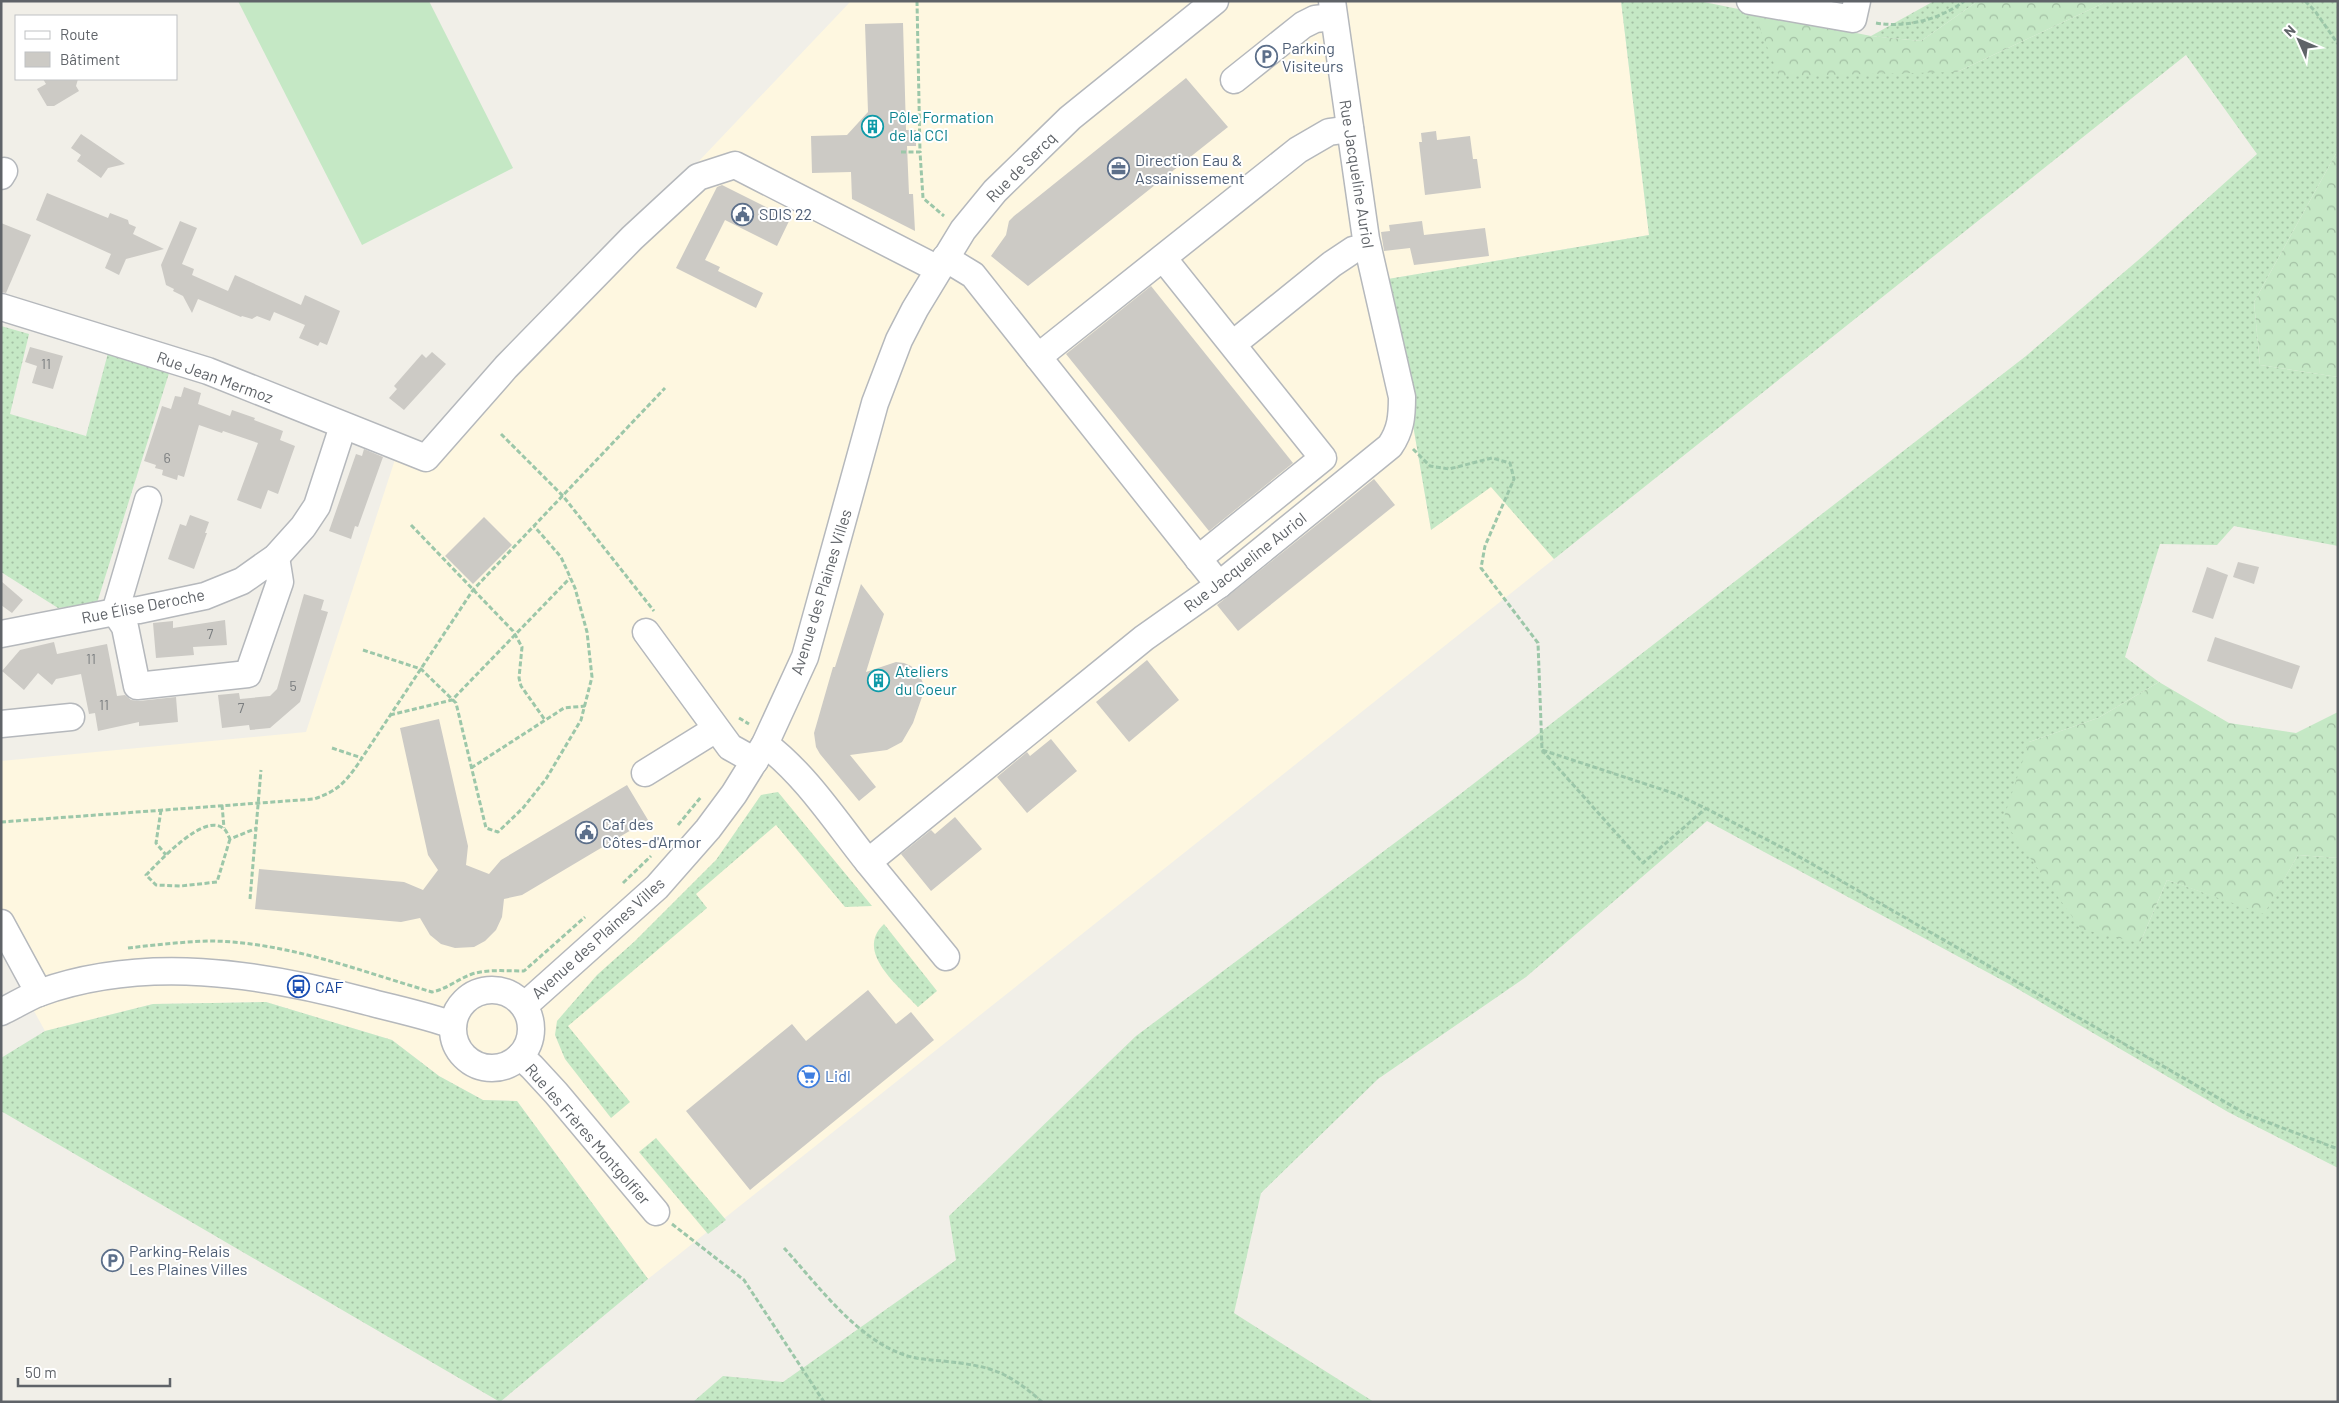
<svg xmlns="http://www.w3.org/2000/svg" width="2339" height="1403" font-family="Barlow,sans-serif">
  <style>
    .commercial { fill: #fef7e0 }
    .grass { fill: url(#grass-dots) }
    .forest { fill: url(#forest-crowns) }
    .garden { fill: #c5e8c5 }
    .building { fill: #cccac5 }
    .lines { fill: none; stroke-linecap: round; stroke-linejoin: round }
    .minor-casing { stroke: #b5b8bc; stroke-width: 29 }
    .path { stroke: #9cc7a9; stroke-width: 3; stroke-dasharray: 5 2.5; stroke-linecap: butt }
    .minor { stroke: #fff; stroke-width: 26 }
    .labels { text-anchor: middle; stroke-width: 4; stroke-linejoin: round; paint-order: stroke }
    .number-label { font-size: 14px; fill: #7a7d7f }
    .service-label { font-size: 16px; fill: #4e5e75; stroke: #fff; text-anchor: start }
    .culture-label { font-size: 16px; fill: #0d838f; stroke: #fff; text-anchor: start }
    .street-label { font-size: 16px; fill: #5f6368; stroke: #fff }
    .transit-label { font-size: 16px; fill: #164399; stroke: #fff; text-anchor: start }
    .shop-label { font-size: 16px; fill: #366cbe; stroke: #fff; text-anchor: start }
  </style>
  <defs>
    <pattern id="grass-dots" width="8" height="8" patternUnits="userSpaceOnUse" patternTransform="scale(1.25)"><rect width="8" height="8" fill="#c5e8c5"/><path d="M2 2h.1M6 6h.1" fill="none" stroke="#a3c0a4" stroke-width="1.8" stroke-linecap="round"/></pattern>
    <pattern id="forest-crowns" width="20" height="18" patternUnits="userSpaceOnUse" patternTransform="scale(1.25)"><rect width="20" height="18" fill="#c5e8c5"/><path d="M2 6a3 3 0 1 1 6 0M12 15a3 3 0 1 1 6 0" fill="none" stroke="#a3c0a4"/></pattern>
  </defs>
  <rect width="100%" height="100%" fill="#f1efe8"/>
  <polygon class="commercial" points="851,1 1621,1 1649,235 1388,279 1431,530 1491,486 1554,559 648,1279 517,1101 483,1100 439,1076 392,1040 266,1002 153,1004 45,1031 1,951 1,761 306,732 403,435 422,441 533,324 699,161"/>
  <g class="grass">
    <polygon points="1621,1 1699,1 1753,12 1957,72 2108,1 2338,1 2338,150 2254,302 2260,365 2338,377 2338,546 2234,526 2217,545 2160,544 2125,657 2159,682 2098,718 2029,742 2140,943 2167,880 2264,913 2298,855 2338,858 2338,1168 2228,1112 2011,985 1707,821 1526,977 1378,1079 1261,1193 1234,1313 1374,1402 693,1402 723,1376 783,1382 956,1260 949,1216 1136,1036 1459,795 2026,356 2143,256 2257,154 2186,55 1554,559 1491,487 1431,530 1388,279 1649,235"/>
    <polygon points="1934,1 1978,1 1921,41 1871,36"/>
    <polygon points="1,326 29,334 10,414 86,436 108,353 170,370 97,603 58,608 1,572"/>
    <polygon points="778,792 872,906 845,907 776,825 696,894 707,908 568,1026 630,1102 611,1118 565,1059 555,1035 557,1021 597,975 635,941 716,860 761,795"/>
    <path d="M884,924L937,991L918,1007C899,986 854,952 884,924Z"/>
    <polygon points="266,1002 392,1040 439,1076 483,1100 517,1101 648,1279 500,1402 1,1111 1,1058 45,1031 153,1004"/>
    <polygon points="656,1138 726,1220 708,1234 639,1152"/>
  </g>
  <g class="forest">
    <polygon points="1978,1 2108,1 1957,72 1779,76 1753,12 1871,36 1921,41"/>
    <polygon points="2338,150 2338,377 2260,365 2254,302"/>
    <polygon points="2159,682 2229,723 2296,733 2338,712 2338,858 2298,855 2264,914 2167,880 2140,943 2081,929 2003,820 2029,742 2098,718"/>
  </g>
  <polygon class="garden" points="238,1 429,1 513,168 362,245"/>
  <g class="building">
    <polygon points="903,23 906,130 916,130 916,146 907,146 909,194 913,194 915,231 852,199 851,172 812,173 811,136 847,135 868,112 865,24"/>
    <polygon points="1186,78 1228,127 1028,286 991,256 1006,235 1009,221 1014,216"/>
    <polygon points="43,79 78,79 76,86 79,91 54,106 47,106 37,89 46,84"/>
    <polygon points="1436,131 1437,140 1470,136 1473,159 1477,159 1481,188 1425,195 1419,142 1422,142 1421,133"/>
    <polygon points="81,134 125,164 108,168 101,178 77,161 81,155 71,148"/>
    <polygon points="722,185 790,219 777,246 725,220 705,260 720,267 718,271 763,293 756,308 676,268 717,187"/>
    <polygon points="47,193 108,218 110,213 128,220 129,224 136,227 133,234 164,249 126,259 119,275 105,268 111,254 36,220"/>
    <polygon points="180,221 197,228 182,264 194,269 192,275 228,291 235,275 301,305 305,295 340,311 327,345 320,342 318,346 299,338 305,325 274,312 270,321 257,316 252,319 242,316 241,317 198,299 192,313 183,296 173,291 174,289 166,285 161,265"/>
    <polygon points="1422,221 1424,235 1485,228 1489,256 1414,265 1410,248 1384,251 1381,232 1390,231 1389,225"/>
    <polygon points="1,223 31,235 6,293 1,292"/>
    <polygon points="1151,286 1293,463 1209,531 1066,354"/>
    <polygon points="30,347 63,356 53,389 32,383 37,366 25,362"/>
    <polygon points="432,352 446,364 404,410 389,398 397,389 394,386 422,354 426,358"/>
    <polygon points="184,387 201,393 198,404 230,416 232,410 255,418 254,420 283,431 280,440 295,446 278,494 268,490 261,509 237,500 258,443 223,431 222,433 199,425 184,477 178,475 177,480 162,475 163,470 155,468 156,465 144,461 162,406 171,409 175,396 181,397"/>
    <polygon points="364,449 383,457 358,527 355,526 351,539 329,531 356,454 362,456"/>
    <polygon points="1374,479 1395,505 1238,631 1217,605"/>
    <polygon points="190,515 209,522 205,533 207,533 194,569 168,559 180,524 186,526"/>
    <polygon points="484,517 512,545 473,584 445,556"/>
    <polygon points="2238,562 2259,567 2254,584 2233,577"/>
    <polygon points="2207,567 2228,575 2213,619 2192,612"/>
    <polygon points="1,581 23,600 12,613 1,605"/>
    <polygon points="861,584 884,614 866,672 896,662 904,663 911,666 919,674 923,683 923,694 913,723 902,742 887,750 850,755 876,787 859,801 820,754 816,747 814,733 833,667 835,667"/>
    <polygon points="304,594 324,600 321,610 328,612 300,702 270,728 250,730 249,725 222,728 218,695 239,693 240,699 270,696 277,689"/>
    <polygon points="225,620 227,645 193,647 194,655 156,658 153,623 173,621 173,628"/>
    <polygon points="2215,637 2300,666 2292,689 2207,661"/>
    <polygon points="54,642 57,654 107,644 117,696 125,695 131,700 139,701 176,697 178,722 139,726 139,722 98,731 95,713 89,714 81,674 56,679 52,685 38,673 24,690 2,671 20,650"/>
    <polygon points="1147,660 1179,700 1129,742 1096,702"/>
    <polygon points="439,719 468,846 466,865 489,874 501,860 627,785 648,820 522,895 504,899 502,917 496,930 485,941 474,947 455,948 441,944 430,935 420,918 401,922 255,909 259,869 404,882 423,890 438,870 428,855 400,728"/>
    <polygon points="1051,739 1077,771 1027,813 997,777 1027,752 1030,756"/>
    <polygon points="955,817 982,849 931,891 901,854 931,830 935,834"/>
    <polygon points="868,990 896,1024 911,1012 934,1040 750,1190 686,1111 792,1024 806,1041"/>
  </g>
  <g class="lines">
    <defs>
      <g id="minor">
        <polyline points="1750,1 1853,19 1857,1"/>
        <polyline points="1234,80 1303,25 1315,19 1333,17"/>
        <polyline points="1,176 4,171"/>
        <polyline points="945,258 973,275 1219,585"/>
        <polyline points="1163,258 1323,458 1198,559"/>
        <polyline points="1,307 208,371 426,458 506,367 632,238 698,177 735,165 938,269"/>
        <polyline points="1233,344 1332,264 1353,250 1367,247"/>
        <polyline points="1038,357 1298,150 1329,132 1350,129"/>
        <polyline points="148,500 115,612 125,627 137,686 248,674 280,582 276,557"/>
        <polyline points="646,632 730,747 755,761"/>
        <polyline points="1,634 115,612 139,610 205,596 242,581 276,557 303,527 317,506 343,426"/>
        <polyline points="1,724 71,717"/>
        <path d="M765,744C806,775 836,822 868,862L1144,638L1219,585L1390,446C1401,430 1402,416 1402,397L1366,239L1332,1"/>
        <polyline points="645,773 716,729"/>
        <polyline points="868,862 946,957"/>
        <polyline points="1,923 39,993"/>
        <circle cx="492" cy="1029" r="39"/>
        <polyline points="524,1006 657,887 708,829 734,794 765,744 805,657 875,403 899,340 915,309 963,230 995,191 1070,118 1215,1"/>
        <path d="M1,1012C14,1006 26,998 39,993C144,955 260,973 365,1001C395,1009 424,1015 453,1025"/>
        <polyline points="520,1056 532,1067 556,1093 656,1212"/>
      </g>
    </defs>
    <use href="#minor" class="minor-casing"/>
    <g class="path">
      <polyline points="917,1 920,152"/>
      <polyline points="2305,1 2315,11 2338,44"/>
      <path d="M1876,23C1905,28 1940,20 1964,1"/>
      <polyline points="901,152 920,152 923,198 944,216"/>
      <polyline points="501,434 563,496 654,611"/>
      <polyline points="1413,449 1430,466 1449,469 1492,458 1510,463 1514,479 1485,546 1481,568 1538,643 1542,750 1676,794 1705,808 1791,852 2246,1114 2338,1149"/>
      <polyline points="411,525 513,631 522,647 519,678 521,686 545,720"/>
      <polyline points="363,650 421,669 456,703 486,828 498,832 523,808 546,779 581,720 592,677 587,632 575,588 561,557 534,526"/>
      <polyline points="390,715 452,700 570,578"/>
      <polyline points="739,718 749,724"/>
      <polyline points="332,748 362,758"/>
      <polyline points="1542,750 1643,863 1705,809"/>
      <polyline points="471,768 564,708 585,706"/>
      <polyline points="222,805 224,828"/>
      <polyline points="161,810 156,843 166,855"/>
      <path d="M1,822L314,799C337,791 344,784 358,764L473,590L665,388"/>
      <polyline points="678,825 701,797"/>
      <path d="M230,839L217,882L181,886L156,885L146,875C159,862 205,811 224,829C227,831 228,836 230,839L257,828"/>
      <polyline points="623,883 651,856"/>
      <polyline points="250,899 261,770"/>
      <path d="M128,948C154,945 181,942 208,941C284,941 360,971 432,992C447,989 458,979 472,974C489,969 506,971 524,971L585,917"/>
      <polyline points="672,1224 744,1280 824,1402"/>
      <path d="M784,1248C817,1284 855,1337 902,1354C915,1359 929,1360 943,1361C989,1366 1006,1370 1042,1402"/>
    </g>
    <use href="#minor" class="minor"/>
  </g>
  <defs>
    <symbol id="parking-ring" viewBox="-11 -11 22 22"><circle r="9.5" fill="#fff" stroke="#5c6f8a" stroke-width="1.5"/><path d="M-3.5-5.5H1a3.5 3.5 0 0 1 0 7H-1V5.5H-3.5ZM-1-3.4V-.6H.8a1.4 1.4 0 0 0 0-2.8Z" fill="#5c6f8a"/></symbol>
    <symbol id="building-ring" viewBox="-11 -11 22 22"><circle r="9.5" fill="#fff" stroke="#0f9aa8" stroke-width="1.5"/><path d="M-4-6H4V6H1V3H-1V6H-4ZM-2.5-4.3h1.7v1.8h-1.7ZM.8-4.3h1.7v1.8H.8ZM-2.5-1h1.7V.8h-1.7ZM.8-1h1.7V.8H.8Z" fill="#0f9aa8"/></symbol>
    <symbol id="office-ring" viewBox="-11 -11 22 22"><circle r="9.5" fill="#fff" stroke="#5c6f8a" stroke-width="1.5"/><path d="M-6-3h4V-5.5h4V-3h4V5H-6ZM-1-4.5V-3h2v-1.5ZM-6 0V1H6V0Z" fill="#5c6f8a"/></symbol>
    <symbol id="civic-ring" viewBox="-11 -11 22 22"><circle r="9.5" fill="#fff" stroke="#5c6f8a" stroke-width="1.5"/><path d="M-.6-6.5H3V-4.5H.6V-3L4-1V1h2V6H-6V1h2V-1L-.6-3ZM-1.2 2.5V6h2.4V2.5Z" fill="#5c6f8a"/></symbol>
    <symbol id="bus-ring" viewBox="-11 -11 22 22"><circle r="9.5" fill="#fff" stroke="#1a4fb4" stroke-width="1.5"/><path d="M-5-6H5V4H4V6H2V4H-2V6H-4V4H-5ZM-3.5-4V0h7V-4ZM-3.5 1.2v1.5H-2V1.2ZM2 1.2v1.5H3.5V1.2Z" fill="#1a4fb4"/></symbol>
    <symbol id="supermarket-ring" viewBox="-11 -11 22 22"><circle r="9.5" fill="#fff" stroke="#3f7fe0" stroke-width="1.5"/><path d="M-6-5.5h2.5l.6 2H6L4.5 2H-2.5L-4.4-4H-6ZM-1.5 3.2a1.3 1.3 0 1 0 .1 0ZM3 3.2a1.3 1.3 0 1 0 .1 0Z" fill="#3f7fe0"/></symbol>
  </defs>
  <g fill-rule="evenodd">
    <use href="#parking-ring" x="1254" y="44" width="25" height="25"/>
    <use href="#building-ring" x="860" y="114" width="25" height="25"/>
    <use href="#office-ring" x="1106" y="156" width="25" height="25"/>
    <use href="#civic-ring" x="730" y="202" width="25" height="25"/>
    <use href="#building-ring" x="866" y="668" width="25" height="25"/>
    <use href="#civic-ring" x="574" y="820" width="25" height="25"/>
    <use href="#bus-ring" x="286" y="974" width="25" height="25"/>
    <use href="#supermarket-ring" x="796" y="1064" width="25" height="25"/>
    <use href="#parking-ring" x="100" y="1248" width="25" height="25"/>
  </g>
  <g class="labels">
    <g class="number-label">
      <text x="46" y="369">11</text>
      <text x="167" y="463">6</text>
      <text x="210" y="639">7</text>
      <text x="91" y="664">11</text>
      <text x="293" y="691">5</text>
      <text x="104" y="710">11</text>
      <text x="241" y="713">7</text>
    </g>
    <g class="service-label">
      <text x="1282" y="54">Parking<tspan x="1282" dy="18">Visiteurs</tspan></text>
      <text x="1135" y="166">Direction Eau &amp;<tspan x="1135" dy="18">Assainissement</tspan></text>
      <text x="759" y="220">SDIS 22</text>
      <text x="602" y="830">Caf des<tspan x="602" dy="18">Côtes-d'Armor</tspan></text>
      <text x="129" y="1257">Parking-Relais<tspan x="129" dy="18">Les Plaines Villes</tspan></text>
    </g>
    <g class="culture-label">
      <text x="889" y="123">Pôle Formation<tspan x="889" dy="18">de la CCI</tspan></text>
      <text x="895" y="677">Ateliers<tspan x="895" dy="18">du Coeur</tspan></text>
    </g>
    <g class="street-label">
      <text transform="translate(1021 167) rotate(-45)" y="6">Rue de Sercq</text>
      <text transform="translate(1357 174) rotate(81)" y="6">Rue Jacqueline Auriol</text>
      <text transform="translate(215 377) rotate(20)" y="6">Rue Jean Mermoz</text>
      <text transform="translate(1245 562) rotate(-38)" y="6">Rue Jacqueline Auriol</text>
      <text transform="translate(821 592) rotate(-73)" y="6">Avenue des Plaines Villes</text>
      <text transform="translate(143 606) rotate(-11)" y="6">Rue Élise Deroche</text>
      <text transform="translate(598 938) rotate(-42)" y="6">Avenue des Plaines Villes</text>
      <text transform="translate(588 1134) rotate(49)" y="6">Rue les Frères Montgolfier</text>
    </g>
    <g class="transit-label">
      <text x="315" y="993">CAF</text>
    </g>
    <g class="shop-label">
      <text x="825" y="1082">Lidl</text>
    </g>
  </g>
  <rect width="2339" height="1403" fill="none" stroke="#5f6368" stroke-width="5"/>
  <rect x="15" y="15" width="162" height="65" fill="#ffffff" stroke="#bfc1c3"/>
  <rect x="25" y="31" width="25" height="8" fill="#ffffff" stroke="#bfc1c3"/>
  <text x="60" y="40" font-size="15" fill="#5f6368">Route</text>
  <rect x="25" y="52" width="25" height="15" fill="#cccac5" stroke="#bfc1c3"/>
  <text x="60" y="65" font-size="15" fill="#5f6368">Bâtiment</text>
  <g transform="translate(2299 40) rotate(315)" stroke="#ffffff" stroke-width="4" paint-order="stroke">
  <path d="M0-4L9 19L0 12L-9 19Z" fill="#5f6368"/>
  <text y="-8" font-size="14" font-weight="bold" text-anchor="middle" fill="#5f6368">N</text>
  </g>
  <path d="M18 1378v8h152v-8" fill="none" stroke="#5f6368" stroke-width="2.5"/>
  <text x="25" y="1378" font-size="15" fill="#5f6368" stroke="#ffffff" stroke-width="4" paint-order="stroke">50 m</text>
</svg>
